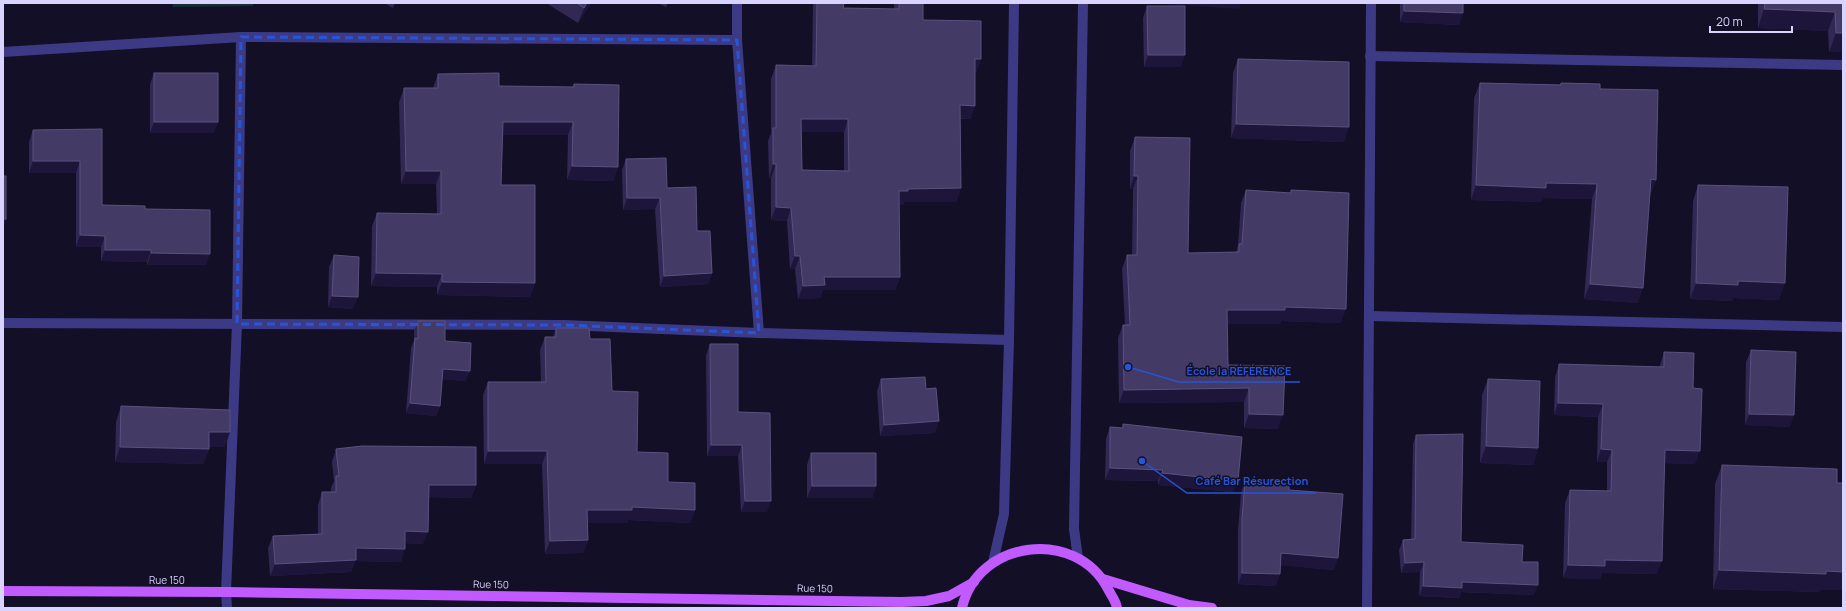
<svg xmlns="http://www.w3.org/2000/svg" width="1846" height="611" font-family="Manrope,sans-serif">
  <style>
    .green { fill: #12302f }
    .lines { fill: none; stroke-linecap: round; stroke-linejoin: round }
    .minor { stroke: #3d3a85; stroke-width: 10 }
    .major { stroke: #c25bff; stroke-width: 10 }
    .wall { fill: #312854; fill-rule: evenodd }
    .shaded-wall { fill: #1d163a }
    .building { fill: #433a66; stroke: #5a527e; fill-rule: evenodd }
    .marked { fill: none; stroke: #2655da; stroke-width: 3; stroke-dasharray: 8 5; stroke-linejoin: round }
    .labels { text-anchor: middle; stroke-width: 3; stroke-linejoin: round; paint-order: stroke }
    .street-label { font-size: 10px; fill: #d9d4ff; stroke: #130f26 }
    .leader { fill: none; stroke: #2655da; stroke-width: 1.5 }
    .callout-dot { fill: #2655da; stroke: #130f26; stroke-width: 1.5 }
    .callout-label { font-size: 11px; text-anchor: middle; font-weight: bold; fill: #2655da; stroke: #130f26; stroke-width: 3; stroke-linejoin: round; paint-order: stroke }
  </style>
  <rect width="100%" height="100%" fill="#130f26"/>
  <polygon class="green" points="172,3 253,3 253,6 173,7"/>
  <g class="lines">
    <g class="minor">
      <polyline points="737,3 737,40 759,333"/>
      <polyline points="3,52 241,37 737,40"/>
      <polyline points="1370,56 1843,65"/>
      <polyline points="1369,316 1843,327"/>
      <polyline points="3,323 564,325 759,333 1009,340"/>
      <polyline points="1078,558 1074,529 1083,3"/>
      <polyline points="993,562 1004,514 1009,340 1014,3"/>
      <polyline points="227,608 226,592 237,324 241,37"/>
      <polyline points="1367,608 1371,3"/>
    </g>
    <g class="major">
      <polyline points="1103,579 1189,605 1212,608"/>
      <polyline points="3,591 226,592 902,602 926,601 949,596 974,582"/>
      <path d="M962,608C977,540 1076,527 1108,589C1111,595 1116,601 1117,608"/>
    </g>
  </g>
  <g class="wall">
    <polygon points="384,3 395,3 393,8"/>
    <polygon points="546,3 591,3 578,23"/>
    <polygon points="658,3 668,3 666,7"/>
    <path d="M802,3H844L843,8L894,9V3H923V20L981,59L976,73H975V106L970,119H960L961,188L956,202H904L903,205H899L900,277L895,290H823L820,298L798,299L795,269H790L787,221L771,220V178H769L768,141L771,133V79L776,65L812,66L813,4ZM801,132H844V171L802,170Z"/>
    <polygon points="1400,3 1463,3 1459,25 1400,22"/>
    <polygon points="1758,3 1843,3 1843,51 1829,52 1828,31 1758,28"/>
    <polygon points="1147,6 1181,67 1144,67 1143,18"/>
    <polygon points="1238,59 1344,142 1231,138 1233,73"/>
    <polygon points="154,73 218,122 213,133 150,133 150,84"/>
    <polygon points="438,74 499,86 572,87 574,84 618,167 613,181 567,180 568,135 502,135 501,185 535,283 530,297 437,295 437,287 371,286 372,226 377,213 437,214 436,184 401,184 399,102 404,88 433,88"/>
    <polygon points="1480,83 1560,85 1561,83 1600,89 1656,180 1650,195 1638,303 1584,299 1592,199 1543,198 1541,202 1471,200 1474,98"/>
    <polygon points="102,129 102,205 145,209 206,265 147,265 147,262 101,261 101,247 76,247 76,173 29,173 29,142 33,130"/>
    <polygon points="1135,137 1188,253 1236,252 1238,245 1241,203 1246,190 1290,193 1291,190 1341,323 1281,321 1280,324 1227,324 1228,365 1285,366 1278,429 1244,428 1244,402 1119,403 1118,338 1123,325 1125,325 1122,269 1127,255 1132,255 1133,189 1130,189 1130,151"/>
    <polygon points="626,159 667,188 697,231 712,273 708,284 660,287 655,209 623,210 622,170"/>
    <polygon points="1698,185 1779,300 1733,298 1732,301 1690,299 1693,201"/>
    <polygon points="334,255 353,309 328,307 329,267"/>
    <polygon points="418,321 445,341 466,381 442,379 440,406 436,416 406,413 411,348 414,340 414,331"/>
    <polygon points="556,328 590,339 637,452 668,482 691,523 628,520 627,523 587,523 588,540 583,553 545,554 542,464 484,464 483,395 488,382 541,382 540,350 545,337 553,337"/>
    <polygon points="710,344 738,412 767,512 741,512 738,456 707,456 706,355"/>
    <polygon points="1751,350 1790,427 1745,425 1746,362"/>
    <polygon points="1664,352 1693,388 1695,464 1664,463 1657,574 1602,573 1600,579 1563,578 1565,503 1570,490 1607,491 1607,462 1597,462 1598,417 1554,415 1555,377 1559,364 1660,367 1660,365"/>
    <polygon points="881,379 926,389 935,433 880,436 877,391"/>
    <polygon points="1488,379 1538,448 1533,465 1480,463 1482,395"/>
    <polygon points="121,406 225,447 209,447 209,449 203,464 115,462 116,422"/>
    <polygon points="1123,424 1238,481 1233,492 1158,485 1158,481 1105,480 1106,439 1110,427 1122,428"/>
    <polygon points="1416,435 1461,542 1522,562 1534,595 1461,592 1459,598 1419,596 1420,572 1401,573 1399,550 1403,540 1411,539 1413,444"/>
    <polygon points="336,449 476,485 471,498 429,497 423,544 405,543 401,562 355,561 351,572 270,576 268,548 273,536 318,534 318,505 322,492 331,492 331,488 334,481 332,462"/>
    <polygon points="811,453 876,486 872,498 807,498 807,465"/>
    <polygon points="1722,465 1837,483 1819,592 1713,589 1715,484"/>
    <polygon points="1245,481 1289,490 1334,570 1281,565 1276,586 1238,584 1238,530 1241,493"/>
  </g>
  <g class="shaded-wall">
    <polygon points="587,3 591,3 578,23 584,8"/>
    <polygon points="1162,3 1241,3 1239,9 1162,4"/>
    <polygon points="1764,9 1835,12 1828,31 1758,28"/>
    <polygon points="1404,11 1463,13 1459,25 1400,22"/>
    <polygon points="1836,33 1843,33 1843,51 1829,52"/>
    <polygon points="1148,55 1185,55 1181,67 1144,67"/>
    <polygon points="975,59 981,59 976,73 971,73"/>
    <polygon points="960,105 975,106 970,119 955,118"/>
    <polygon points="801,119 848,119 844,132 796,132"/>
    <polygon points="154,122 218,122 213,133 150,133"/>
    <polygon points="503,122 573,122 568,135 498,135"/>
    <polygon points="1236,124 1349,127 1344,142 1231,138"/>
    <polygon points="33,161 80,161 76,173 29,173"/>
    <polygon points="773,164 776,164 771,178 769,178"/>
    <polygon points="572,166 618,167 613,181 567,180"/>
    <polygon points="406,171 441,171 436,184 401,184"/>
    <polygon points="1134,176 1138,176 1133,189 1130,189"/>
    <polygon points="1651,179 1656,180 1650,195"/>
    <polygon points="1546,183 1597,184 1592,199 1543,198 1541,202 1471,200 1476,185"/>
    <polygon points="961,188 956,202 904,202 903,205 894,205 899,191 908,189"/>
    <polygon points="627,198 660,198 655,209 623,210"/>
    <polygon points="776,207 791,208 787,221 771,220"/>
    <polygon points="3,219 6,219 3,228"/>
    <polygon points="80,235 105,236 101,247 76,247"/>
    <polygon points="105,250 151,250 147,262 101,261"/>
    <polygon points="151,253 210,254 206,265 147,265"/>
    <polygon points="795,256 800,256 795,269 790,269"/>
    <polygon points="376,273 442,274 437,287 371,286"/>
    <polygon points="712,273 708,284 660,287 664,276"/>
    <polygon points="824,277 900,277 895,290 823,290 820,298 798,299 803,286"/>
    <polygon points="1738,281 1785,283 1779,300 1733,298 1732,301 1690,299 1696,283"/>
    <polygon points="442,282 535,283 530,297 437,295"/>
    <polygon points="1590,284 1643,288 1638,303 1584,299"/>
    <polygon points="332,296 358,297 353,309 328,307"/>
    <polygon points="1285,307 1346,309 1341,323 1281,321 1280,324 1222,324 1227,310"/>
    <polygon points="443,369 470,371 466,381 439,379"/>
    <polygon points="1249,388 1244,402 1119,403 1124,390"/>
    <polygon points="410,403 440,406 436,416 406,413"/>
    <polygon points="1558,403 1603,404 1598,417 1554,415"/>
    <polygon points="1249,414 1283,415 1278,429 1244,428"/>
    <polygon points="1749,414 1794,415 1790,427 1745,425"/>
    <polygon points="939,421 935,433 880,436 884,425"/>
    <polygon points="209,432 230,432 225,447 204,447"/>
    <polygon points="711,445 742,445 738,456 707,456"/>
    <polygon points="1486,446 1538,448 1533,465 1480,463"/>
    <polygon points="120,447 209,449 203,464 115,462"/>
    <polygon points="1601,449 1612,450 1607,462 1597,462"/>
    <polygon points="1665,450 1700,451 1695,464 1660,463"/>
    <polygon points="488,451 547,451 542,464 484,464"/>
    <polygon points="1110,468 1163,470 1158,481 1105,480"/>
    <polygon points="1162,473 1238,481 1233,492 1158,485"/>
    <polygon points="429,485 476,485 471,498 425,497"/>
    <polygon points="812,486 876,486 872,498 807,498"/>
    <polygon points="745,501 771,501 767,512 741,512"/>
    <polygon points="632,507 695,510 691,523 628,520 627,523 582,523 587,510"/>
    <polygon points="405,531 428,532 423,544 401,543"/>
    <polygon points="588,540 583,553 545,554 550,541"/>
    <polygon points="356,548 405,549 401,562 355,561 351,572 270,576 275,564"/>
    <polygon points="1281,553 1338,558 1334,570 1277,565"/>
    <polygon points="1605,560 1662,561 1657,574 1602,573 1600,579 1563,578 1568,565"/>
    <polygon points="1424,562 1420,572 1401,573 1405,563"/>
    <polygon points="1719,570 1843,572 1843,590 1820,590 1819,592 1713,589"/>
    <polygon points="1242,573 1280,574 1276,586 1238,584"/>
    <polygon points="1462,582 1538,585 1534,595 1461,592 1459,598 1419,596 1423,586"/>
  </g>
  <g class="building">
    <polygon points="577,3 587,3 584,8"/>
    <path d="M817,3H844L843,8L899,9V3H923V20L981,21V59H975V106L960,105L961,188L908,189V191H899L900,277H824L825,285L803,286L800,256H795L791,208L776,207V164H773V128H776V65L816,66ZM801,119H848L849,171L802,170Z"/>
    <polygon points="1404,3 1463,3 1463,13 1404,11"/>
    <polygon points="1765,3 1843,3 1843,33 1836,33 1835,12 1764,9"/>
    <polygon points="1147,6 1185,6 1185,55 1148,55"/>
    <polygon points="1238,59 1349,62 1349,127 1236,124"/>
    <rect x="154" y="73" width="64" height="49"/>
    <polygon points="499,73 499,86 574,87 574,84 619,85 618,167 572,166 573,122 503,122 501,185 535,185 535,283 442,282 442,274 376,273 377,213 441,214 441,171 406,171 404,88 438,88 438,74"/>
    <polygon points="1480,83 1561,85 1561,83 1600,84 1600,89 1658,90 1656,180 1651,179 1643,288 1590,284 1597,184 1546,183 1546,188 1476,185"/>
    <polygon points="102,129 102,205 145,206 145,209 210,210 210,254 151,253 151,250 105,250 105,236 80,235 80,161 33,161 33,130"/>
    <polygon points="1135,137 1190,138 1188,253 1239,252 1239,244 1242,244 1246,190 1291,193 1291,190 1349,193 1346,309 1285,307 1285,310 1227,310 1228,365 1285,366 1283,415 1249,414 1249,388 1124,390 1123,325 1130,325 1127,255 1137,255 1138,176 1134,176"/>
    <polygon points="666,158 667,188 696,187 697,231 710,231 712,273 664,276 660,198 627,198 626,159"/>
    <rect x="3" y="176" width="3" height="43"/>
    <polygon points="1698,185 1788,187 1785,283 1738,281 1738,285 1696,283"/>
    <polygon points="334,255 359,257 358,297 332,296"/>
    <polygon points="418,321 445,321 445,341 471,343 470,371 443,369 440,406 410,403 415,338 418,339"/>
    <polygon points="556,328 589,328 590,339 610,339 612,391 638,392 637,452 668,453 668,482 695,483 695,510 632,507 632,510 587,510 588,540 550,541 547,451 488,451 488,382 546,382 545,337 556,337"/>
    <polygon points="710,344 738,344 738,412 770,413 771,501 745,501 742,445 711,445"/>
    <polygon points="1751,350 1796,352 1794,415 1749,414"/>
    <polygon points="1664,352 1694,353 1693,388 1702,389 1700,451 1665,450 1662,561 1605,560 1605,566 1568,565 1570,490 1611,491 1612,450 1601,449 1603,404 1558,403 1559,364 1664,367"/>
    <polygon points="925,377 926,389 936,388 939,421 884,425 881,379"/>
    <polygon points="1488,379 1540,381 1538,448 1486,446"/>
    <polygon points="121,406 230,410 230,432 209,432 209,449 120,447"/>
    <polygon points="1123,424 1242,437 1238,481 1162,473 1163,470 1110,468 1110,427 1123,428"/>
    <polygon points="1463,434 1461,542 1523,545 1522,562 1538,562 1538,585 1462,582 1462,588 1423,586 1424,562 1405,563 1403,540 1415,539 1416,435"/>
    <polygon points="362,446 476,447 476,485 429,485 428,532 405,531 405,549 356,548 356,560 275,564 273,536 322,534 322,492 336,492 336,476 339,476 336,449"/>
    <polygon points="811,453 876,453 876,486 812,486"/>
    <polygon points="1722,465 1837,469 1837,483 1843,483 1843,572 1826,571 1826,574 1719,570"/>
    <polygon points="1245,481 1289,485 1289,490 1343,494 1338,558 1281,553 1280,574 1242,573 1242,519"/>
  </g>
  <path class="marked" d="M241,37L737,40L759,333L564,325L237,324Z"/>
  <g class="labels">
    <g class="street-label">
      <text x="167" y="584">Rue 150</text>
      <text transform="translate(491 584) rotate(1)" y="4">Rue 150</text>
      <text transform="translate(815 588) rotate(1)" y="4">Rue 150</text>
    </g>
  </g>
  <path class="leader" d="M1128 367L1179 382H1300M1142 461L1187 493H1316"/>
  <g class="callout-dot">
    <circle cx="1128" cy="367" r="4"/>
    <circle cx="1142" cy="461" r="4"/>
  </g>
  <g class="callout-label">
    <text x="1239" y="375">École la RÉFÉRENCE</text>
    <text x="1252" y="485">Café Bar Résurection</text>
  </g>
  <rect width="1846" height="611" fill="none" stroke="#d9d4ff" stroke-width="8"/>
  <path d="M1710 26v6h82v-6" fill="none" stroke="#d9d4ff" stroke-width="2"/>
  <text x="1716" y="26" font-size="12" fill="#d9d4ff" stroke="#130f26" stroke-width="3" paint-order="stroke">20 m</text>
</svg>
